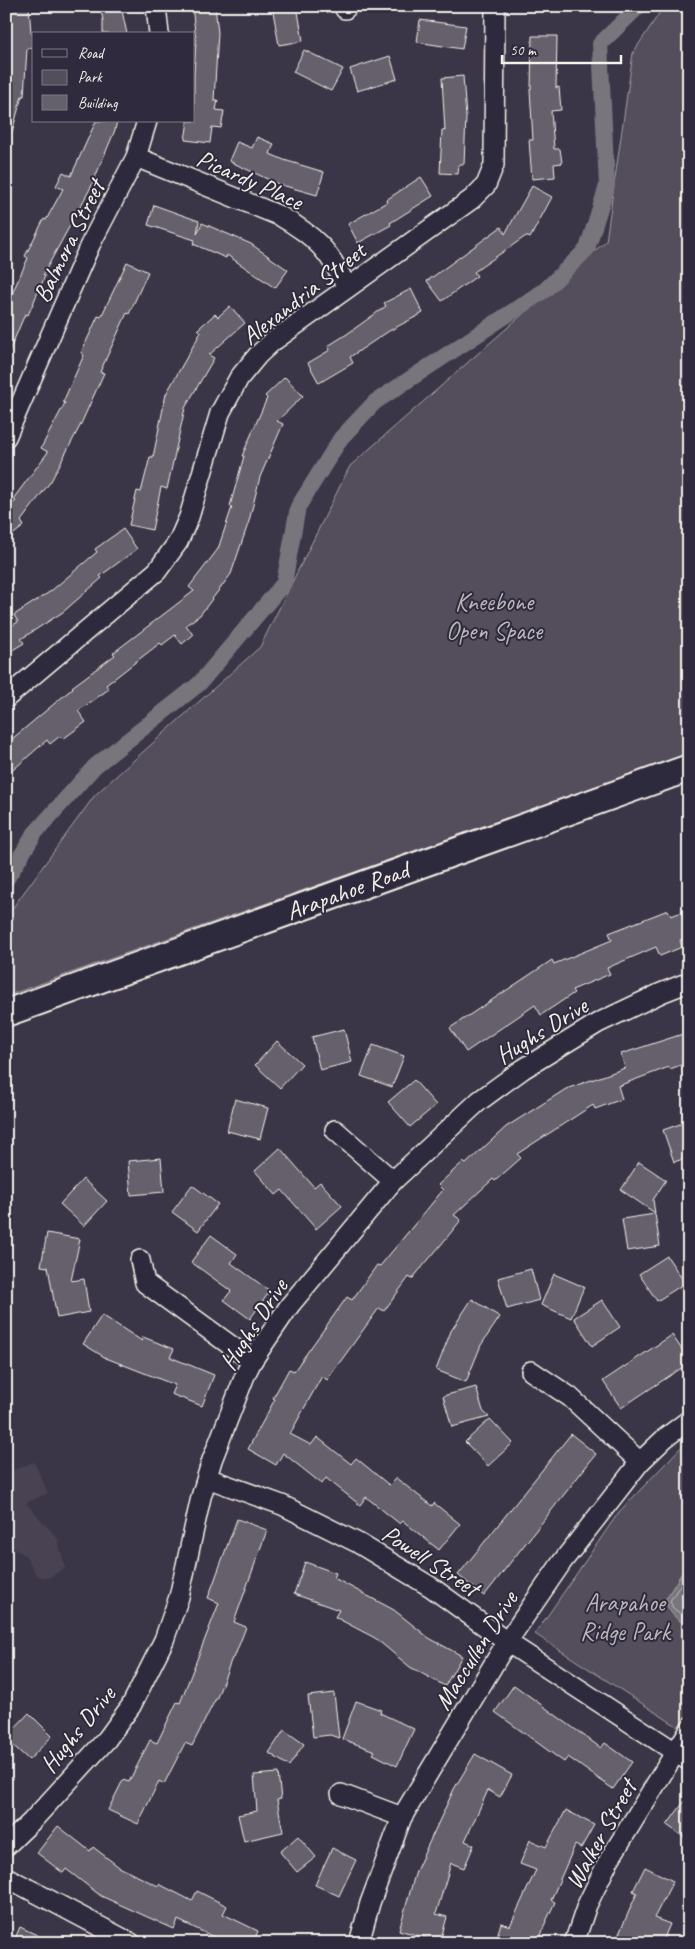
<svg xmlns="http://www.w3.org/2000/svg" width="695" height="1949" font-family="Caveat,sans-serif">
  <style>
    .built { fill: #484352 }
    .green { fill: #534e5c; stroke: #a4a0a2 }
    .water { fill: #78747b; stroke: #aaa6a7 }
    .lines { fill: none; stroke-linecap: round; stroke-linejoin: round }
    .shore { stroke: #c2bfbc; stroke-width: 1 }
    .canal { stroke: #78747b; stroke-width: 16 }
    .building { fill: #65616c; stroke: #f4f1e8 }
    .service-casing { stroke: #f4f1e8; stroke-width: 12 }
    .minor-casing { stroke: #f4f1e8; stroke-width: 22 }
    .secondary-casing { stroke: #f4f1e8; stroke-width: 30 }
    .service { stroke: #2f2a3d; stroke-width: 9 }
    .minor { stroke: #2f2a3d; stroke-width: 19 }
    .secondary { stroke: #2f2a3d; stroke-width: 26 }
    .labels { text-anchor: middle; stroke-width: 4; stroke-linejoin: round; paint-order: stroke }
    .street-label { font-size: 25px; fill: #f4f1e8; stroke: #2f2a3d }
    .park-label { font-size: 25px; fill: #bcb8b7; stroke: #2f2a3d }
  </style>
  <rect width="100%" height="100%" fill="#3b3647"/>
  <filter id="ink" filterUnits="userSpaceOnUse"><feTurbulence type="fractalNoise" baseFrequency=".02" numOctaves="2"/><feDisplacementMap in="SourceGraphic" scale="10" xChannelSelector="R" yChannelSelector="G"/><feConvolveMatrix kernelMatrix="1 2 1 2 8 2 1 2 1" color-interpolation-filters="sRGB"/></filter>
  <g filter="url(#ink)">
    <polygon class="built" points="34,1462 48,1493 26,1503 58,1539 65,1568 48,1578 37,1576 26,1556 6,1543 6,1473"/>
    <g class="green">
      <polygon points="664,6 689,6 689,753 6,996 6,917 95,795 260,647 350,466 606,241 633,53"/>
      <polygon points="689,1439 689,1734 535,1634 619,1512"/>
    </g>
    <path class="water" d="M683,1571L689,1574V1625C676,1621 669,1612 665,1600Z"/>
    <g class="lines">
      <polyline class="shore" points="689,1578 684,1579 670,1601 673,1608 689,1620"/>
      <polyline class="canal" points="6,880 35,833 95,766 199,684 284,583 298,507 341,438 375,402 545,290 587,249 607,186 600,44 639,6"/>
    </g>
    <g class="building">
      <polygon points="100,6 121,6 127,34 103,34 103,20"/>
      <polygon points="192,6 215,6 218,33 214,100 218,100 216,110 224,111 221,128 212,127 210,143 185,140 188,121 194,121 194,76 196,40"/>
      <polygon points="272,6 297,6 303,41 279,45"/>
      <polygon points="29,7 31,33 34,33 34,47 27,48 24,96 22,96 10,139 6,138 6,58 11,59 8,9"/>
      <polygon points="420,20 466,26 462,49 417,42"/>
      <polygon points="532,36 557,36 556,88 559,87 561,110 551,111 554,149 560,149 562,163 554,164 555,177 532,179 529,140 533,140 530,89 531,89"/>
      <polygon points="304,50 343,69 331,91 293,72"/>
      <polygon points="390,56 397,79 357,91 350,69"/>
      <polygon points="463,76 466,117 464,164 459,164 458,174 440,173 442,130 445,131 442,78"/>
      <polygon points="96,121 117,121 115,130 91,187 43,275 45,276 28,315 25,314 6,359 6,307 28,258 25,256 44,219 46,220 63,189 56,186 63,172 71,176"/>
      <polygon points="257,137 274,144 270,154 284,160 324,172 317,195 278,184 229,161 237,142 252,148"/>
      <polygon points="421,177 433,196 390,223 391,225 358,243 348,224 387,202 386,200"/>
      <polygon points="532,186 552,197 530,238 526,236 474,272 477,276 442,301 427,281 501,227 505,234"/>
      <polygon points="154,205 199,221 197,234 202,223 251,244 288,270 275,288 227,255 226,258 193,244 195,240 148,225"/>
      <polygon points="127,262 148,272 129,314 127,313 100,372 104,373 80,426 51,481 21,521 24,526 6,540 6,509 16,501 13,499 48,452 41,448 65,403 63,402 84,355 81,353 98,316 101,317"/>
      <polygon points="411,289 423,313 389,331 350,357 353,363 319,383 308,363 330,350 328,346 347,334 386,306 384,303"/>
      <polygon points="230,306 245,323 209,355 214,358 185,408 167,489 161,487 152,530 129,525 137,491 141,492 150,457 153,457 166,394 201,332 198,329 215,314 218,317"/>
      <polygon points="285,377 303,396 277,421 283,424 260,477 249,521 231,574 200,615 186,625 193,635 182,644 175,635 162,645 160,643 106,685 109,689 78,711 86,722 63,739 60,736 50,744 47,740 6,776 6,744 73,688 72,687 115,655 113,653 194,591 189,587 218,549 232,507 230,506 244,456 242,456 267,398 265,396"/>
      <polygon points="123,529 137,549 100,576 102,578 63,612 21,639 24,643 6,654 6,629 18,622 14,615 51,591 97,552 95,549"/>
      <polygon points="668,910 671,916 682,912 689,928 689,937 680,940 682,947 660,956 656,947 607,968 610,974 572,990 574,993 541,1015 535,1005 466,1052 450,1028 552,960 554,964 612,940 609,933"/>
      <polygon points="344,1029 352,1062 320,1070 312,1037"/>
      <polygon points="689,1032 689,1062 670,1069 669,1067 618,1086 622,1099 595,1109 593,1105 517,1154 521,1158 495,1181 493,1179 454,1215 461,1220 440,1246 412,1279 409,1277 384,1311 379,1308 327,1380 322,1376 290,1434 311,1445 317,1437 351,1464 356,1458 389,1485 396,1478 432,1506 434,1503 460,1524 439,1550 403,1521 400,1524 366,1497 360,1505 326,1478 322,1484 283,1453 276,1465 248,1449 275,1399 273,1398 289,1369 294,1371 347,1297 352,1300 377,1265 380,1266 443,1190 438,1185 463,1162 466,1164 506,1127 566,1089 625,1068 621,1054"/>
      <polygon points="277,1041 302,1064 280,1088 255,1065"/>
      <polygon points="373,1045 404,1056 392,1087 361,1076"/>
      <polygon points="414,1080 436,1105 410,1127 388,1102"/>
      <polygon points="235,1099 268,1108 260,1139 227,1131"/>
      <polygon points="689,1121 689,1157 674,1162 663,1130"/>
      <polygon points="280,1148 314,1187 320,1182 342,1206 316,1229 282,1190 276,1195 255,1171"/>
      <polygon points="161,1158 164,1192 131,1195 128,1161"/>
      <polygon points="639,1162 666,1180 653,1200 655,1213 621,1190"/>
      <polygon points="83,1179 107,1201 84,1226 60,1204"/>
      <polygon points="192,1185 218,1204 198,1231 172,1212"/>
      <polygon points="655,1214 660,1246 627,1251 622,1219"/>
      <polygon points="47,1233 80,1239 71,1281 84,1279 89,1312 57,1318 48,1267 41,1266"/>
      <polygon points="211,1235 237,1254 231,1263 270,1291 250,1319 224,1300 231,1291 191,1262"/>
      <polygon points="667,1256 685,1283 657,1301 639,1274"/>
      <polygon points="531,1269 539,1300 507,1309 498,1278"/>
      <polygon points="554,1274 584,1287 571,1318 541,1305"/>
      <polygon points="472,1299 500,1317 481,1345 466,1382 436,1370 451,1331"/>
      <polygon points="602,1300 620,1327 592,1346 574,1318"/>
      <polygon points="102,1315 142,1341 143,1337 174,1349 170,1357 214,1375 202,1406 171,1394 175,1385 106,1358 83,1344"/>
      <polygon points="672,1335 689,1360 689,1363 621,1408 603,1381"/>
      <polygon points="476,1387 483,1411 489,1417 452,1427 443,1396"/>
      <polygon points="490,1419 513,1443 488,1466 465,1442"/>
      <polygon points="571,1434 596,1454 484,1596 458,1575"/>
      <polygon points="237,1519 267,1530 234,1622 246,1627 234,1658 232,1658 216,1700 215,1700 192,1746 185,1743 164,1784 159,1781 138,1824 108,1810 123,1780 129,1782 150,1740 157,1743 177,1702 180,1703 219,1603 208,1598"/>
      <polygon points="305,1562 336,1573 334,1578 394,1610 429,1638 462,1656 445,1686 410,1667 375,1638 335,1617 339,1610 294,1594"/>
      <polygon points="514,1685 601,1748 605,1743 632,1762 613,1789 568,1757 564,1762 495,1712"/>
      <polygon points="334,1693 339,1738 330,1735 313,1737 308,1696"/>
      <polygon points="356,1701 381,1710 380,1713 414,1729 397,1766 373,1754 375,1751 342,1739"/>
      <polygon points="29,1713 52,1736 29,1760 6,1739 6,1737"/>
      <polygon points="284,1730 304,1744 289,1766 269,1753"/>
      <polygon points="475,1754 512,1775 500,1797 488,1790 465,1841 474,1845 464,1868 451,1863 436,1914 447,1917 440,1942 399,1930 416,1871 454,1789"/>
      <polygon points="278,1773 281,1799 277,1800 283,1832 244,1841 238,1815 257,1811 254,1775"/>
      <polygon points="689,1795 689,1841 667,1825"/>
      <polygon points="566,1810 594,1825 581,1848 575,1845 551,1900 555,1902 544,1926 539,1943 495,1943 501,1923 510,1926 536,1870 520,1864 530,1840 546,1847"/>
      <polygon points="58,1826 90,1851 93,1847 119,1867 158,1886 159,1884 192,1901 197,1891 227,1906 223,1914 258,1931 253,1943 216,1943 218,1939 178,1920 174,1929 101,1896 66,1869 63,1873 37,1853"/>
      <polygon points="298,1836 316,1857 297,1872 280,1852"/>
      <polygon points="332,1848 356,1860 339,1896 315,1885"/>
      <polygon points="645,1867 673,1881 654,1918 670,1924 662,1943 615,1943 637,1893 633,1891"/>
      <polygon points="20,1927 54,1943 13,1943"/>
    </g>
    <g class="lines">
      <defs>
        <polyline id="service" points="671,1750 689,1721"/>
        <g id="minor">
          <polyline points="156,6 159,34"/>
          <polyline points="345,9 348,6"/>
          <path d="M136,157L280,216C315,236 330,251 347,288"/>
          <polyline points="6,437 90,245 136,157 147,121"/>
          <polyline points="6,698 157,571 178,542 189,517 220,413 239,378 258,355 272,342 472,199 486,185 494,165 495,6"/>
          <polyline points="335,1130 393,1181"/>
          <polyline points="140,1260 145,1283 252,1361"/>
          <polyline points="531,1371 570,1397 640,1462"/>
          <polyline points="207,1478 282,1505 358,1543 431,1587 507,1642 689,1761"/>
          <polyline points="341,1794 402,1817"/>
          <polyline points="6,1846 32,1821 107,1739 131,1706 164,1640 179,1597 201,1497 212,1460 246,1373 252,1361 290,1305 393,1181 479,1101 523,1069 598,1023 661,993 689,982"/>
          <polyline points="6,1877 131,1943"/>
          <polyline points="359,1943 370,1903 402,1817 507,1642 562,1562 640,1462 665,1438 689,1420"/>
          <polyline points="574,1943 587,1905 609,1860 675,1753"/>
        </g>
        <polyline id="secondary" points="6,1013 689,768"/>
      </defs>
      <use href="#service" class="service-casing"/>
      <use href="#minor" class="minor-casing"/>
      <use href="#secondary" class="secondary-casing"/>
      <use href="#service" class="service"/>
      <use href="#minor" class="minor"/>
      <use href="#secondary" class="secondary"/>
    </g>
  </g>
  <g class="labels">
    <g class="street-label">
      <text transform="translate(250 179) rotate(24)" y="9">Picardy Place</text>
      <text transform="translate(68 241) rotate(-64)" y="9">Balmora Street</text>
      <text transform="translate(303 293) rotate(-38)" y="9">Alexandria Street</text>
      <text transform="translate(347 890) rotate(-20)" y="9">Arapahoe Road</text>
      <text transform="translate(541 1030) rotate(-32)" y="9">Hughs Drive</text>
      <text transform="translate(253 1324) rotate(-57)" y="9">Hughs Drive</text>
      <text transform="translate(431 1560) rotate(33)" y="9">Powell Street</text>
      <text transform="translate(475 1650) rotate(-58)" y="9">Maccullen Drive</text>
      <text transform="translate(77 1729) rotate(-51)" y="9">Hughs Drive</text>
      <text transform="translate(600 1834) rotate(-61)" y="9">Walker Street</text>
    </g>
    <g class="park-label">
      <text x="494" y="610">Kneebone<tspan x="494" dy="29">Open Space</tspan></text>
      <text x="625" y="1611">Arapahoe<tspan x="625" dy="29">Ridge Park</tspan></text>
    </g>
  </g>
  <rect width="695" height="1949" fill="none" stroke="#2f2a3d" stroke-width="25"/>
  <rect x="12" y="12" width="670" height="1924" fill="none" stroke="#f4f1e8" stroke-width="2" filter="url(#ink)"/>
  <rect x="32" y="32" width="162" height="90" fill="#2f2a3d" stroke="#7e7a81"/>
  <rect x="42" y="49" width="25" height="8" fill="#2f2a3d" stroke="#7e7a81"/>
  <text x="78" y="58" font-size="15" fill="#f4f1e8">Road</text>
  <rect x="42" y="70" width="25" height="15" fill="#534e5c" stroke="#7e7a81"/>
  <text x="78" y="82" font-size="15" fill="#f4f1e8">Park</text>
  <rect x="42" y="95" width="25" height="15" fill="#65616c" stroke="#7e7a81"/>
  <text x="78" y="108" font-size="15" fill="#f4f1e8">Building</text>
  <path d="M502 55v8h119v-8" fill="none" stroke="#f4f1e8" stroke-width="2.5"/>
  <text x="510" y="55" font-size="15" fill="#f4f1e8" stroke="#2f2a3d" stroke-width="4" paint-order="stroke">50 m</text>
</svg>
